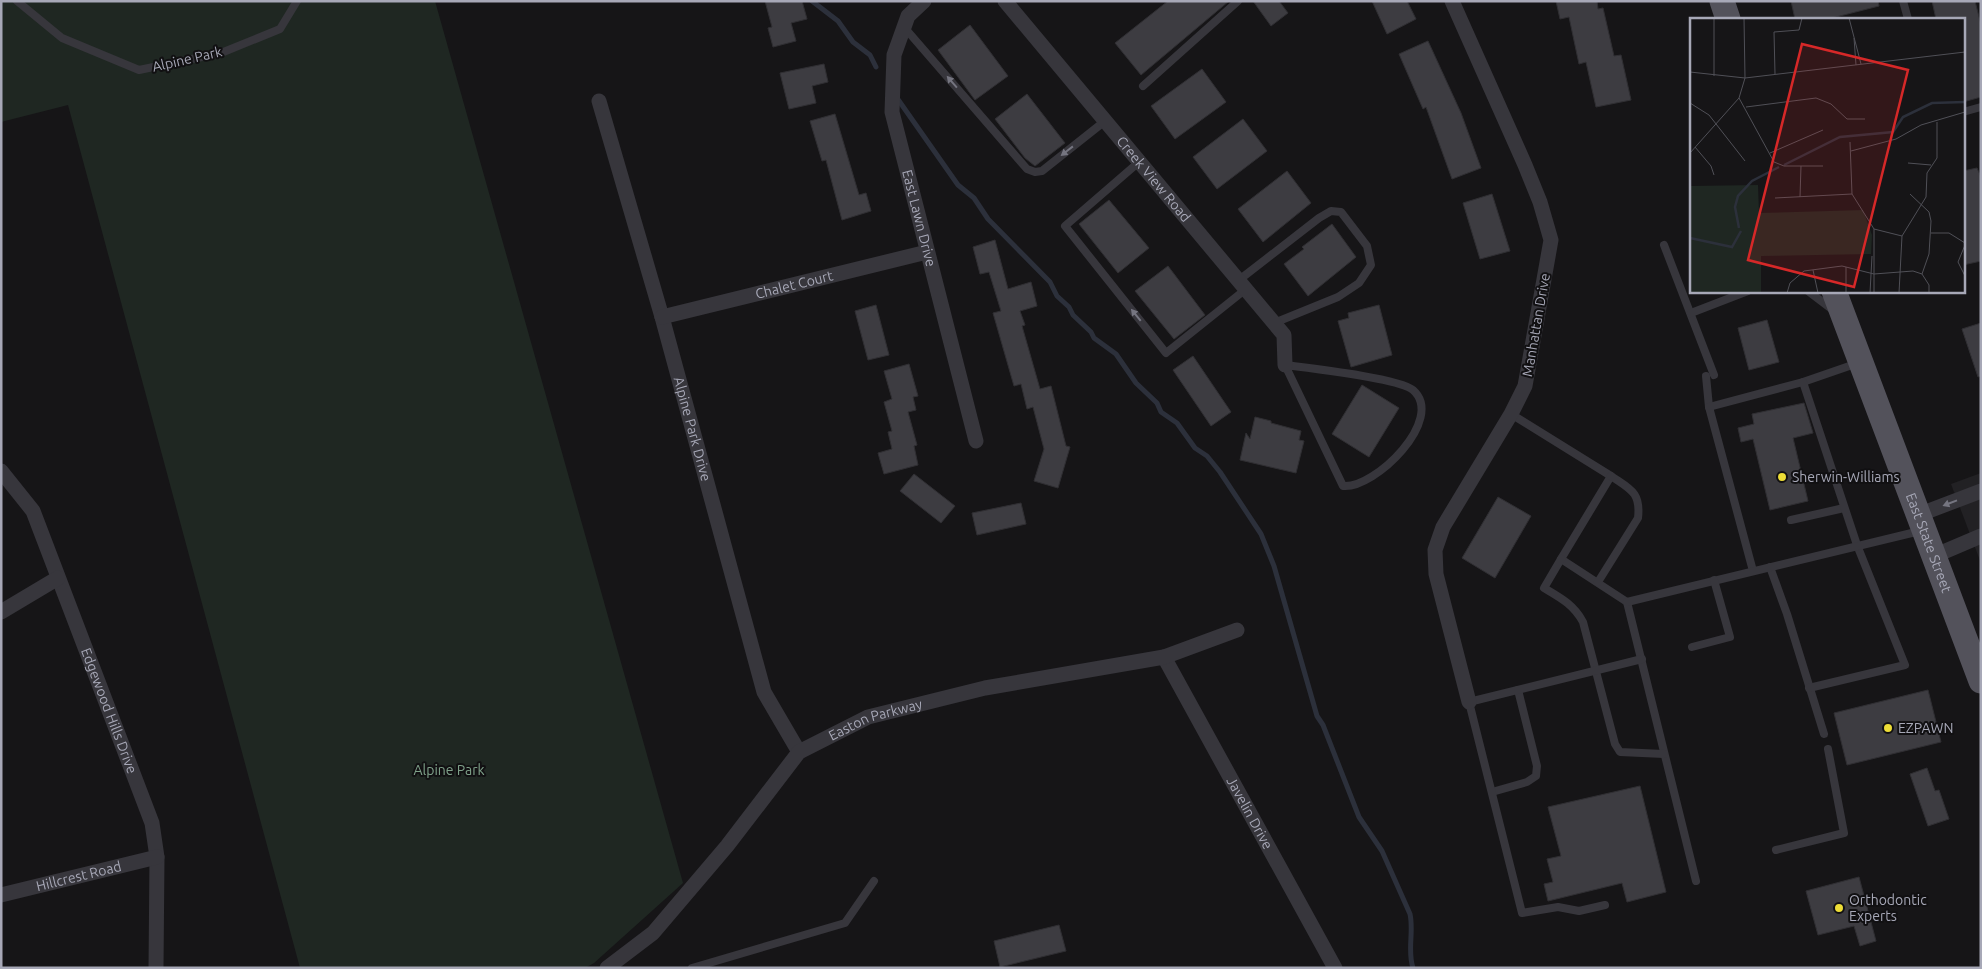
<svg xmlns="http://www.w3.org/2000/svg" width="1982" height="969" font-family="Ubuntu,sans-serif">
  <style>
    .built { fill: #222124 }
    .green { fill: #1f2722 }
    .lines { fill: none; stroke-linecap: round; stroke-linejoin: round }
    .stream { stroke: #2c303b; stroke-width: 5 }
    .building { fill: #3d3c41; stroke: #302f33 }
    .service { stroke: #37363c; stroke-width: 8 }
    .minor { stroke: #37363c; stroke-width: 15 }
    .primary { stroke: #53525b; stroke-width: 25 }
    .oneway { fill: #757580 }
    .poi-dot { fill: #eddd37; stroke: #111012; stroke-width: 2 }
    .labels { text-anchor: middle; stroke-width: 4; stroke-linejoin: round; paint-order: stroke }
    .street-label { font-size: 14px; fill: #a7a8b7; stroke: #111012 }
    .poi-label { font-size: 14px; fill: #a7a8b7; stroke: #111012; text-anchor: start }
    .park-label { font-size: 14px; fill: #7fa18a; stroke: #111012 }
    .inset-river { fill: none; stroke: #2c303b; stroke-width: 2.5 }
    .inset-road { fill: none; stroke: #505057; stroke-width: 1 }
    .view { fill: #d62828; fill-opacity: 0.15; stroke: #d62828; stroke-width: 2.5 }
    .inset-edge { fill: none; stroke: #a7a8b7; stroke-width: 2.5 }
  </style>
  <rect width="100%" height="100%" fill="#161517"/>
  <polygon class="built" points="1981,473 1981,563 1951,484"/>
  <polygon class="green" points="1,1 435,1 683,883 594,963 585,968 300,968 68,105 1,122"/>
  <g class="lines">
    <g class="stream">
      <polyline points="812,1 838,21 853,42 870,55 876,67"/>
      <path d="M897,98L958,185L974,198L988,219L1050,282L1057,296L1069,307L1073,315L1091,332L1094,338L1116,354L1136,383L1157,403L1161,412L1177,423L1195,448L1207,456L1220,472L1261,534L1274,566L1317,716L1323,725L1359,817L1382,851L1410,914C1414,932 1407,951 1413,968"/>
    </g>
  </g>
  <g class="building">
    <polygon points="765,1 802,1 807,19 791,23 796,41 773,47 768,28 772,27"/>
    <polygon points="1168,1 1229,1 1141,75 1115,43"/>
    <polygon points="1253,1 1279,1 1288,13 1271,26"/>
    <polygon points="1372,1 1407,1 1416,19 1387,34"/>
    <polygon points="1556,1 1597,1 1598,9 1603,8 1614,56 1621,55 1631,100 1596,107 1586,62 1579,64 1569,17 1560,19"/>
    <polygon points="1791,1 1878,1 1879,6 1828,19 1795,19"/>
    <polygon points="1932,1 1975,1 1981,25 1981,97 1963,102 1963,19 1936,19"/>
    <polygon points="970,25 1008,76 975,100 938,50"/>
    <polygon points="1428,41 1461,113 1481,168 1452,179 1426,107 1423,109 1399,54"/>
    <polygon points="824,64 828,82 812,86 816,103 789,109 780,73"/>
    <polygon points="1202,69 1226,102 1175,139 1151,106"/>
    <polygon points="1027,94 1065,143 1035,166 1025,158 995,119"/>
    <polygon points="835,114 859,195 866,193 871,211 842,220 826,160 822,161 810,121"/>
    <polygon points="1243,119 1267,151 1217,189 1193,157"/>
    <polygon points="1977,168 1981,177 1981,261 1963,265 1963,171"/>
    <polygon points="1287,171 1311,203 1263,242 1238,209"/>
    <polygon points="1492,194 1510,251 1480,259 1463,203"/>
    <polygon points="1109,200 1149,248 1118,273 1079,224"/>
    <polygon points="1332,224 1356,257 1308,296 1284,264 1304,249 1302,247"/>
    <polygon points="995,240 1008,289 1031,282 1037,306 1020,311 1025,325 1022,326 1040,389 1051,386 1066,446 1070,447 1058,488 1034,481 1044,449 1033,407 1027,409 1021,384 1014,386 993,313 1001,311 989,272 980,274 973,247"/>
    <polygon points="1168,266 1205,315 1174,339 1135,291"/>
    <polygon points="876,305 889,355 868,360 855,311"/>
    <polygon points="1379,305 1392,355 1351,367 1338,321 1349,318 1348,313"/>
    <polygon points="1767,320 1779,362 1749,370 1738,328"/>
    <polygon points="1981,323 1981,376 1978,377 1962,329"/>
    <polygon points="1193,356 1231,412 1211,426 1173,370"/>
    <polygon points="909,364 918,396 913,397 916,410 908,412 917,445 914,446 918,465 884,474 878,453 892,449 888,432 892,431 884,402 892,399 884,371"/>
    <polygon points="1362,385 1399,408 1369,457 1332,434"/>
    <polygon points="1804,403 1813,433 1793,438 1808,501 1770,510 1753,439 1741,442 1738,428 1754,424 1752,414"/>
    <polygon points="1255,417 1271,421 1271,423 1301,431 1299,440 1304,441 1296,473 1240,460 1246,433 1250,439"/>
    <polygon points="914,474 955,506 941,523 900,491"/>
    <polygon points="1498,497 1531,516 1495,578 1462,558"/>
    <polygon points="1021,503 1026,524 977,535 972,513"/>
    <polygon points="1928,690 1941,742 1847,765 1834,713"/>
    <polygon points="1927,768 1935,791 1939,790 1949,819 1928,826 1910,774"/>
    <polygon points="1640,786 1666,892 1627,902 1622,883 1548,901 1544,884 1553,882 1547,859 1561,856 1548,807"/>
    <polygon points="1859,877 1876,941 1860,946 1854,926 1818,935 1806,891"/>
    <polygon points="1059,925 1066,951 1000,967 994,941"/>
  </g>
  <g class="lines">
    <g class="service">
      <polyline points="17,1 62,38 139,70 221,53 280,29 297,1"/>
      <polyline points="1903,1 1908,19"/>
      <polyline points="904,27 1027,169 1035,172 1042,171 1105,121"/>
      <polyline points="1143,86 1238,1"/>
      <polyline points="1963,112 1981,107"/>
      <polyline points="1139,162 1065,226 1166,353 1246,289"/>
      <polyline points="1664,245 1714,375"/>
      <polyline points="1239,280 1319,218 1331,211 1341,212 1367,246 1371,265 1359,283 1338,297 1274,323"/>
      <polyline points="1808,291 1833,310"/>
      <polyline points="1691,313 1748,291"/>
      <path d="M1285,365C1308,368 1399,378 1413,390C1446,419 1375,489 1343,486Z"/>
      <polyline points="1706,376 1709,407"/>
      <polyline points="1803,382 1858,363"/>
      <polyline points="1511,414 1611,476 1561,559 1627,602 1696,881"/>
      <polyline points="1791,520 1844,508"/>
      <path d="M1561,559L1544,588C1561,598 1574,605 1583,622L1615,744L1620,752L1664,754"/>
      <polyline points="1770,567 1787,614 1824,734"/>
      <polyline points="1753,571 1709,407 1803,382 1857,545 1905,665 1809,688"/>
      <path d="M1598,582L1638,518C1641,492 1630,489 1611,476"/>
      <polyline points="1627,602 1920,531"/>
      <polyline points="1692,647 1730,637 1714,580"/>
      <polyline points="1492,792 1527,782 1536,776 1537,766 1518,690"/>
      <polyline points="1776,850 1844,833 1828,749"/>
      <polyline points="1605,905 1579,911 1558,907 1522,913 1469,702 1642,659"/>
      <polyline points="692,968 845,923 874,881"/>
    </g>
    <g class="minor">
      <path id="s1" d="M924,1L908,16L894,55L892,112L976,441"/>
      <path id="s2" d="M1005,1L1284,335L1285,365"/>
      <polyline points="1452,1 1525,165 1540,202 1551,240 1525,386 1511,414 1443,527 1435,550 1436,574 1469,702"/>
      <path id="s3" d="M599,101L662,317L764,692L799,752"/>
      <path id="s4" d="M662,317L927,252"/>
      <path id="s5" d="M1,471L33,511L152,823L157,857L156,968"/>
      <polyline points="1918,515 1981,491"/>
      <polyline points="1934,556 1981,536"/>
      <polyline points="1,612 58,578"/>
      <path id="s6" d="M1164,657L1335,968"/>
      <path id="s7" d="M1,895L157,857"/>
      <path id="s8" d="M607,968L653,933L727,846L799,752L868,717L985,688L1164,657L1237,630"/>
    </g>
    <g class="primary">
      <polyline points="1722,1 1728,19"/>
      <path id="s9" d="M1834,291L1981,681"/>
    </g>
  </g>
  <defs><path id="oneway-solid" d="M-6-.8H1V-3.2L6.5 0L1 3.2V.8H-6Z" transform="scale(1.25)"/></defs>
  <g class="oneway">
    <use href="#oneway-solid" transform="translate(952 82) rotate(-131)"/>
    <use href="#oneway-solid" transform="translate(1067 151) rotate(142)"/>
    <use href="#oneway-solid" transform="translate(1136 315) rotate(-129)"/>
    <use href="#oneway-solid" transform="translate(1950 503) rotate(159)"/>
  </g>
  <g class="poi-dot">
    <circle cx="1782" cy="477" r="5"/>
    <circle cx="1888" cy="728" r="5"/>
    <circle cx="1839" cy="908" r="5"/>
  </g>
  <g class="labels">
    <g class="street-label">
      <text transform="translate(187 59) rotate(-13)" y="5">Alpine Park</text>
      <text dy="5" stroke="none"><textPath href="#s2" startOffset="232">Creek View Road</textPath></text>
      <text dy="5" stroke="none"><textPath href="#s1" startOffset="230">East Lawn Drive</textPath></text>
      <text dy="5" stroke="none"><textPath href="#s4" startOffset="136">Chalet Court</textPath></text>
      <text transform="translate(1536 325) rotate(-80)" y="5">Manhattan Drive</text>
      <text dy="5" stroke="none"><textPath href="#s3" startOffset="341">Alpine Park Drive</textPath></text>
      <text dy="5" stroke="none"><textPath href="#s9" startOffset="269">East State Street</textPath></text>
      <text dy="5" stroke="none"><textPath href="#s5" startOffset="265">Edgewood Hills Drive</textPath></text>
      <text dy="5" stroke="none"><textPath href="#s8" startOffset="374">Easton Parkway</textPath></text>
      <text dy="5" stroke="none"><textPath href="#s6" startOffset="178">Javelin Drive</textPath></text>
      <text dy="5" stroke="none"><textPath href="#s7" startOffset="80">Hillcrest Road</textPath></text>
    </g>
    <g class="poi-label">
      <text x="1792" y="482">Sherwin-Williams</text>
      <text x="1898" y="733">EZPAWN</text>
      <text x="1849" y="905">Orthodontic<tspan x="1849" dy="16">Experts</tspan></text>
    </g>
    <g class="park-label">
      <text x="449" y="775">Alpine Park</text>
    </g>
  </g>
  <g transform="translate(1690 18)">
    <rect width="275" height="275" fill="#161517"/>
    <path d="M68,167L69,195L173,192L182,217L181,236L71,238V275H0V168Z" fill="#1f2722"/>
    <path class="inset-river" d="M94,147L150,119L203,114L213,99L242,85L275,84M49,210L45,189L48,178L62,163L89,149M0,220L42,229L51,213"/>
    <path class="inset-road" d="M24,0V58M159,0L171,46M164,20L166,47M0,54L55,60L275,34M85,56L84,14L109,12L112,0M49,80L84,144L94,148H133M0,85L19,97L55,143M56,89L126,80L141,86L157,101H175M160,124L162,176L184,211V275M5,129L21,148L24,157M161,133L206,121L231,107L275,94M0,135L49,80L55,60L54,0M80,135L133,112M218,145L241,147M220,176L239,194L241,203L239,236L232,256M110,179L111,148M85,180L162,176M184,211L212,218M241,215H259L275,225M275,227L268,244L275,258M123,252L128,275M232,256L239,267V275M97,275L100,265L114,253L152,248L184,256L223,253L232,256M156,275V249M180,275L182,238M209,275L212,218L236,179L237,155L247,140V104"/>
    <path class="view" d="M112,26L218,52L164,269L58,242Z"/>
    <rect width="275" height="275" class="inset-edge"/>
  </g>
  <rect width="1982" height="969" fill="none" stroke="#a7a8b7" stroke-width="5"/>
</svg>
